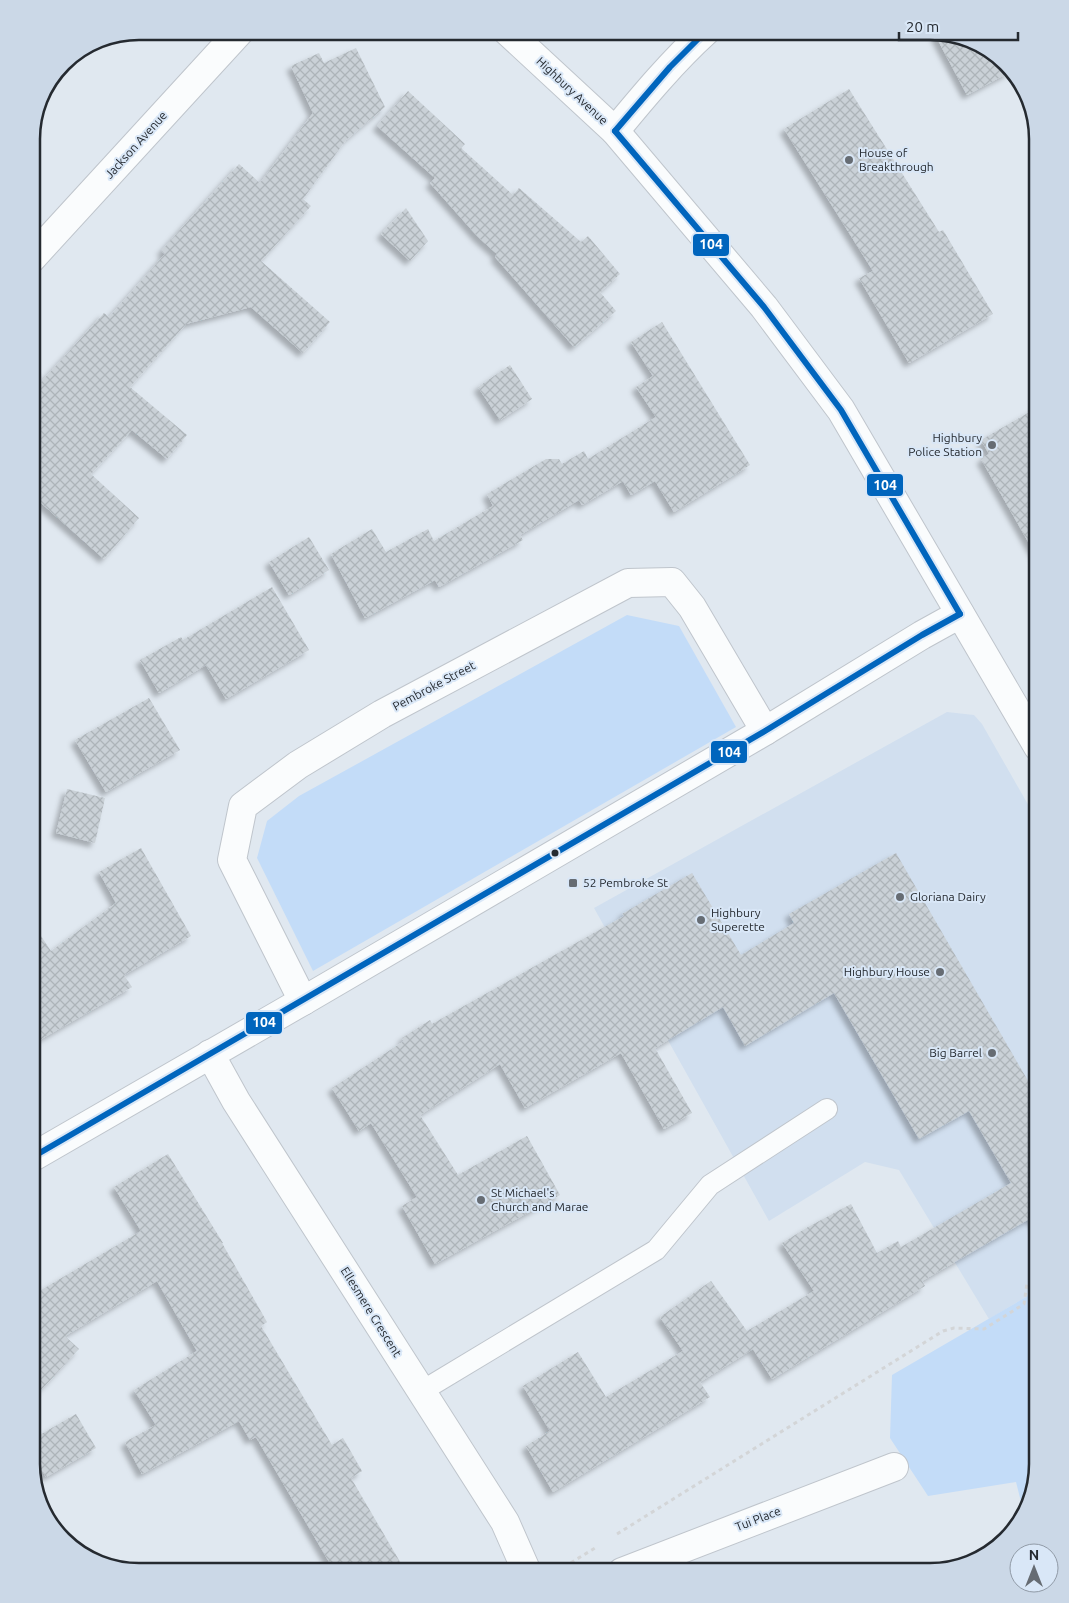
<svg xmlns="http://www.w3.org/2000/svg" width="1069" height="1603" font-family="Ubuntu,sans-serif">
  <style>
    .built { fill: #d1dfef }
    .green { fill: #c3dcf8 }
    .building { fill: url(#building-cross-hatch); filter: url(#shadow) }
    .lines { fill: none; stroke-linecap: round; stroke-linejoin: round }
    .service-casing { stroke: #bfc5cc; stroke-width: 22 }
    .minor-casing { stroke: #bfc5cc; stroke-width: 30 }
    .tertiary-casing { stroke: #bfc5cc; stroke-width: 30 }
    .path { stroke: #d3d5d7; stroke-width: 3; stroke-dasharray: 4 4; stroke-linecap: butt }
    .service { stroke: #fafcfd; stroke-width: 20 }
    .minor { stroke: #fafcfd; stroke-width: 28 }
    .tertiary { stroke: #fafcfd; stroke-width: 28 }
    .bus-1-casing { stroke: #d9e7f7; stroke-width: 10 }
    .bus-1 { stroke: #0065bd; stroke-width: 6 }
    .poi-dot { fill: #666c73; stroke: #d9e7f7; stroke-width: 2 }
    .bus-dot { fill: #252a30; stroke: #d9e7f7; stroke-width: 2 }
    .labels { text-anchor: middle; stroke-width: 4; stroke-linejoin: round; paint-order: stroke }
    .street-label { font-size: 12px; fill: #252a30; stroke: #d9e7f7 }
    .poi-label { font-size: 12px; fill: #252a30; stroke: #d9e7f7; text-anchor: start }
    .rim { fill: none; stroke: #252a30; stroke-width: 2.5 }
    .line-badge { stroke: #d9e7f7; stroke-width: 2 }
    .badge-label { font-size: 14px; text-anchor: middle; font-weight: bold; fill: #fff }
  </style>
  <defs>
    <pattern id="building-cross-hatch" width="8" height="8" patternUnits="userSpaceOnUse" patternTransform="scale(1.25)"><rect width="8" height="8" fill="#cad1d7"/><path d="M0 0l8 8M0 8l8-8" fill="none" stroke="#adb4b9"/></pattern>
    <filter id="shadow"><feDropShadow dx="-4.5" dy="4.5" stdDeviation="2.5" flood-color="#0004"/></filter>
  </defs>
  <rect width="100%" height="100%" fill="#e0e8f0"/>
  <polygon class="built" points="947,712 974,715 982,724 1038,822 1038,1290 989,1319 899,1170 865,1162 769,1221 594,908"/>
  <g class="green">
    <polygon points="627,615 679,626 736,727 313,971 257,858 267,821 299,796"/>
    <polygon points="1038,1290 1038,1464 1024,1514 1016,1482 928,1496 890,1438 892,1375"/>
  </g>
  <g class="building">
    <polygon points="933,31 937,31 984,46 1010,72 967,95"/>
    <polygon points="356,48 385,107 346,140 303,199 311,206 261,261 330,322 303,353 251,307 186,324 130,387 187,435 167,459 132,430 91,474 139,518 104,559 31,494 31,393 104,313 109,317 165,254 161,251 239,164 260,183 313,113 291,66 319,53 324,63"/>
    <polygon points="849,89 939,232 943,230 993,314 909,363 859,278 873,271 784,129"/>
    <polygon points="408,91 465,144 461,148 513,195 519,188 581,242 588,236 620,274 600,292 616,311 574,347 495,257 497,254 478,237 430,183 435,178 377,126"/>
    <polygon points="406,208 428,241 410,261 381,234"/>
    <polygon points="662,322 750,465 674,512 655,481 631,495 623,481 582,505 579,500 520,535 523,540 439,587 435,580 365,618 331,554 372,529 386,552 428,529 434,541 493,506 487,494 546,459 559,459 562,464 584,451 588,459 656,417 636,387 653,376 631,342"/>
    <polygon points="510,365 532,399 500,420 478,387"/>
    <polygon points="1038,407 1038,559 981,459 989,454 981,440"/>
    <polygon points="309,537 329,570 289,595 269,562"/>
    <polygon points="272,587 309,650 226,699 206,665 159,693 140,660 181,637 183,640"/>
    <polygon points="149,698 180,750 106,792 75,740"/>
    <polygon points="67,789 105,798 95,843 56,833"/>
    <polygon points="141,848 191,936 124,975 132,987 31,1045 31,921 51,951 116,903 99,872"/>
    <polygon points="896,853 1038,1098 1038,1230 1031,1218 922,1281 925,1286 772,1379 753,1349 700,1382 710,1397 553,1492 526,1446 550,1431 523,1386 578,1352 606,1397 683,1351 660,1317 711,1281 747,1331 814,1291 782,1243 808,1227 851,1204 877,1253 898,1241 901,1247 1011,1183 969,1111 919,1139 834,993 745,1046 723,1007 655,1048 692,1113 664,1129 621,1053 525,1108 500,1064 420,1115 458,1175 527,1136 560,1195 435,1264 402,1206 417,1197 371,1123 359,1131 332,1088 404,1041 402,1038 430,1020 432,1024 624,916 622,914 692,873 741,955 794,923 789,914"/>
    <polygon points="168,1154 223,1243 222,1243 267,1322 261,1326 332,1445 343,1438 362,1471 351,1478 406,1572 335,1572 256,1437 250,1440 239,1421 142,1474 125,1442 156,1425 134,1390 197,1351 157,1281 65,1336 79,1349 31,1401 31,1296 141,1231 114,1187"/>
    <polygon points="76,1414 96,1448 46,1477 31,1453 31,1440"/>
  </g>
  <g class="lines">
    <defs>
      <polyline id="service" points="422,1391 656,1250 710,1185 827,1109"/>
      <g id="minor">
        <polyline points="31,259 240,31"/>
        <polyline points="303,1001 232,860 243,806 298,765 382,714 628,583 672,582 692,607 765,731"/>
        <polyline points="210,1054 236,1101 505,1522 527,1572"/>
        <polyline points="622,1572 894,1467"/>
      </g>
      <g id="tertiary">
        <polyline points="507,31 615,131 764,307 841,410 1038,747"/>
        <path d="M615,131C643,97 673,61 706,31"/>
        <polyline points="31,1158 303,1001 765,731 922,635 960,614"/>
      </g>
    </defs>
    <use href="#service" class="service-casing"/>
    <use href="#minor" class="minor-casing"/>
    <use href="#tertiary" class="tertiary-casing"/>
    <g class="path">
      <polyline points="617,1534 943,1331 954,1328 984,1329 1024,1304 1027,1283 1038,1276"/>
      <polyline points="564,1567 595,1548"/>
    </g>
    <use href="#service" class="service"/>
    <use href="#minor" class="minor"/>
    <use href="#tertiary" class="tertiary"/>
    <defs>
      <g id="bus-1">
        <polyline points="615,131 764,307 841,410 960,614"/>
        <polyline points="615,131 670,67 706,31"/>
        <polyline points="31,1158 765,731 922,635 960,614"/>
      </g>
    </defs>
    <use href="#bus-1" class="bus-1-casing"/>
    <use href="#bus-1" class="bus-1"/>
  </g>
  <g class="poi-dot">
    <circle cx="849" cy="160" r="5"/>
    <circle cx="992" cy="445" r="5"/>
    <rect x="568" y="878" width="10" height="10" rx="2.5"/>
    <circle cx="900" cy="897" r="5"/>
    <circle cx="701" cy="920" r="5"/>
    <circle cx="940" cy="972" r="5"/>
    <circle cx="992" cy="1053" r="5"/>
    <circle cx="481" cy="1200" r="5"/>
  </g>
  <circle class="bus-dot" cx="555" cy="853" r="4.5"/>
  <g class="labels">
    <g class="street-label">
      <text transform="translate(572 91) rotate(43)" y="4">Highbury Avenue</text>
      <text transform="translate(136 145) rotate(-48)" y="4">Jackson Avenue</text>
      <text transform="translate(434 686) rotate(-28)" y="4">Pembroke Street</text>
      <text transform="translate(371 1312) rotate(58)" y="4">Ellesmere Crescent</text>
      <text transform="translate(758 1519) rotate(-21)" y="4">Tui Place</text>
    </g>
    <g class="poi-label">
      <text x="859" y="157">House of<tspan x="859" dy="14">Breakthrough</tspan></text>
      <text x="982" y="442" text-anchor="end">Highbury<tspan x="982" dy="14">Police Station</tspan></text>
      <text x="583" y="887">52 Pembroke St</text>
      <text x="910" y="901">Gloriana Dairy</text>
      <text x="711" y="917">Highbury<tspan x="711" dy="14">Superette</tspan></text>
      <text x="930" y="976" text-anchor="end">Highbury House</text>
      <text x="982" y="1057" text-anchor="end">Big Barrel</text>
      <text x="491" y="1197">St Michael's<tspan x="491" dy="14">Church and Marae</tspan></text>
    </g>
  </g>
  <path d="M0 0H1069V1603H0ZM139 40H930A99 99 0 0 1 1029 139V1464A99 99 0 0 1 930 1563H139A99 99 0 0 1 40 1464V139A99 99 0 0 1 139 40Z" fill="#cbd8e7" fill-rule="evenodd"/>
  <path class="rim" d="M139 40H930A99 99 0 0 1 1029 139V1464A99 99 0 0 1 930 1563H139A99 99 0 0 1 40 1464V139A99 99 0 0 1 139 40Z"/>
  <g class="line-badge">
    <rect x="692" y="233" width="38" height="24" rx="5" fill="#0065bd"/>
    <rect x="866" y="473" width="38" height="24" rx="5" fill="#0065bd"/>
    <rect x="710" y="740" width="38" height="24" rx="5" fill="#0065bd"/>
    <rect x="245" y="1011" width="38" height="24" rx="5" fill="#0065bd"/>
  </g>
  <g class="badge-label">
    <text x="711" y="249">104</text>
    <text x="885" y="490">104</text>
    <text x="729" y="757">104</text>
    <text x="264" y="1027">104</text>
  </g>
  <g transform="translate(1034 1568)"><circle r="24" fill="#d9e7f7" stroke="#919ba7"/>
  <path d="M0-4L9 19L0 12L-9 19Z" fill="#666c73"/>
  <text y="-8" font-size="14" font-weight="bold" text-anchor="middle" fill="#252a30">N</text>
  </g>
  <path d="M899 32v8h119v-8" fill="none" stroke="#252a30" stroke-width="2.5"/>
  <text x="906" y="32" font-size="15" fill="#252a30" stroke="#d9e7f7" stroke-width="4" paint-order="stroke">20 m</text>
</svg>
